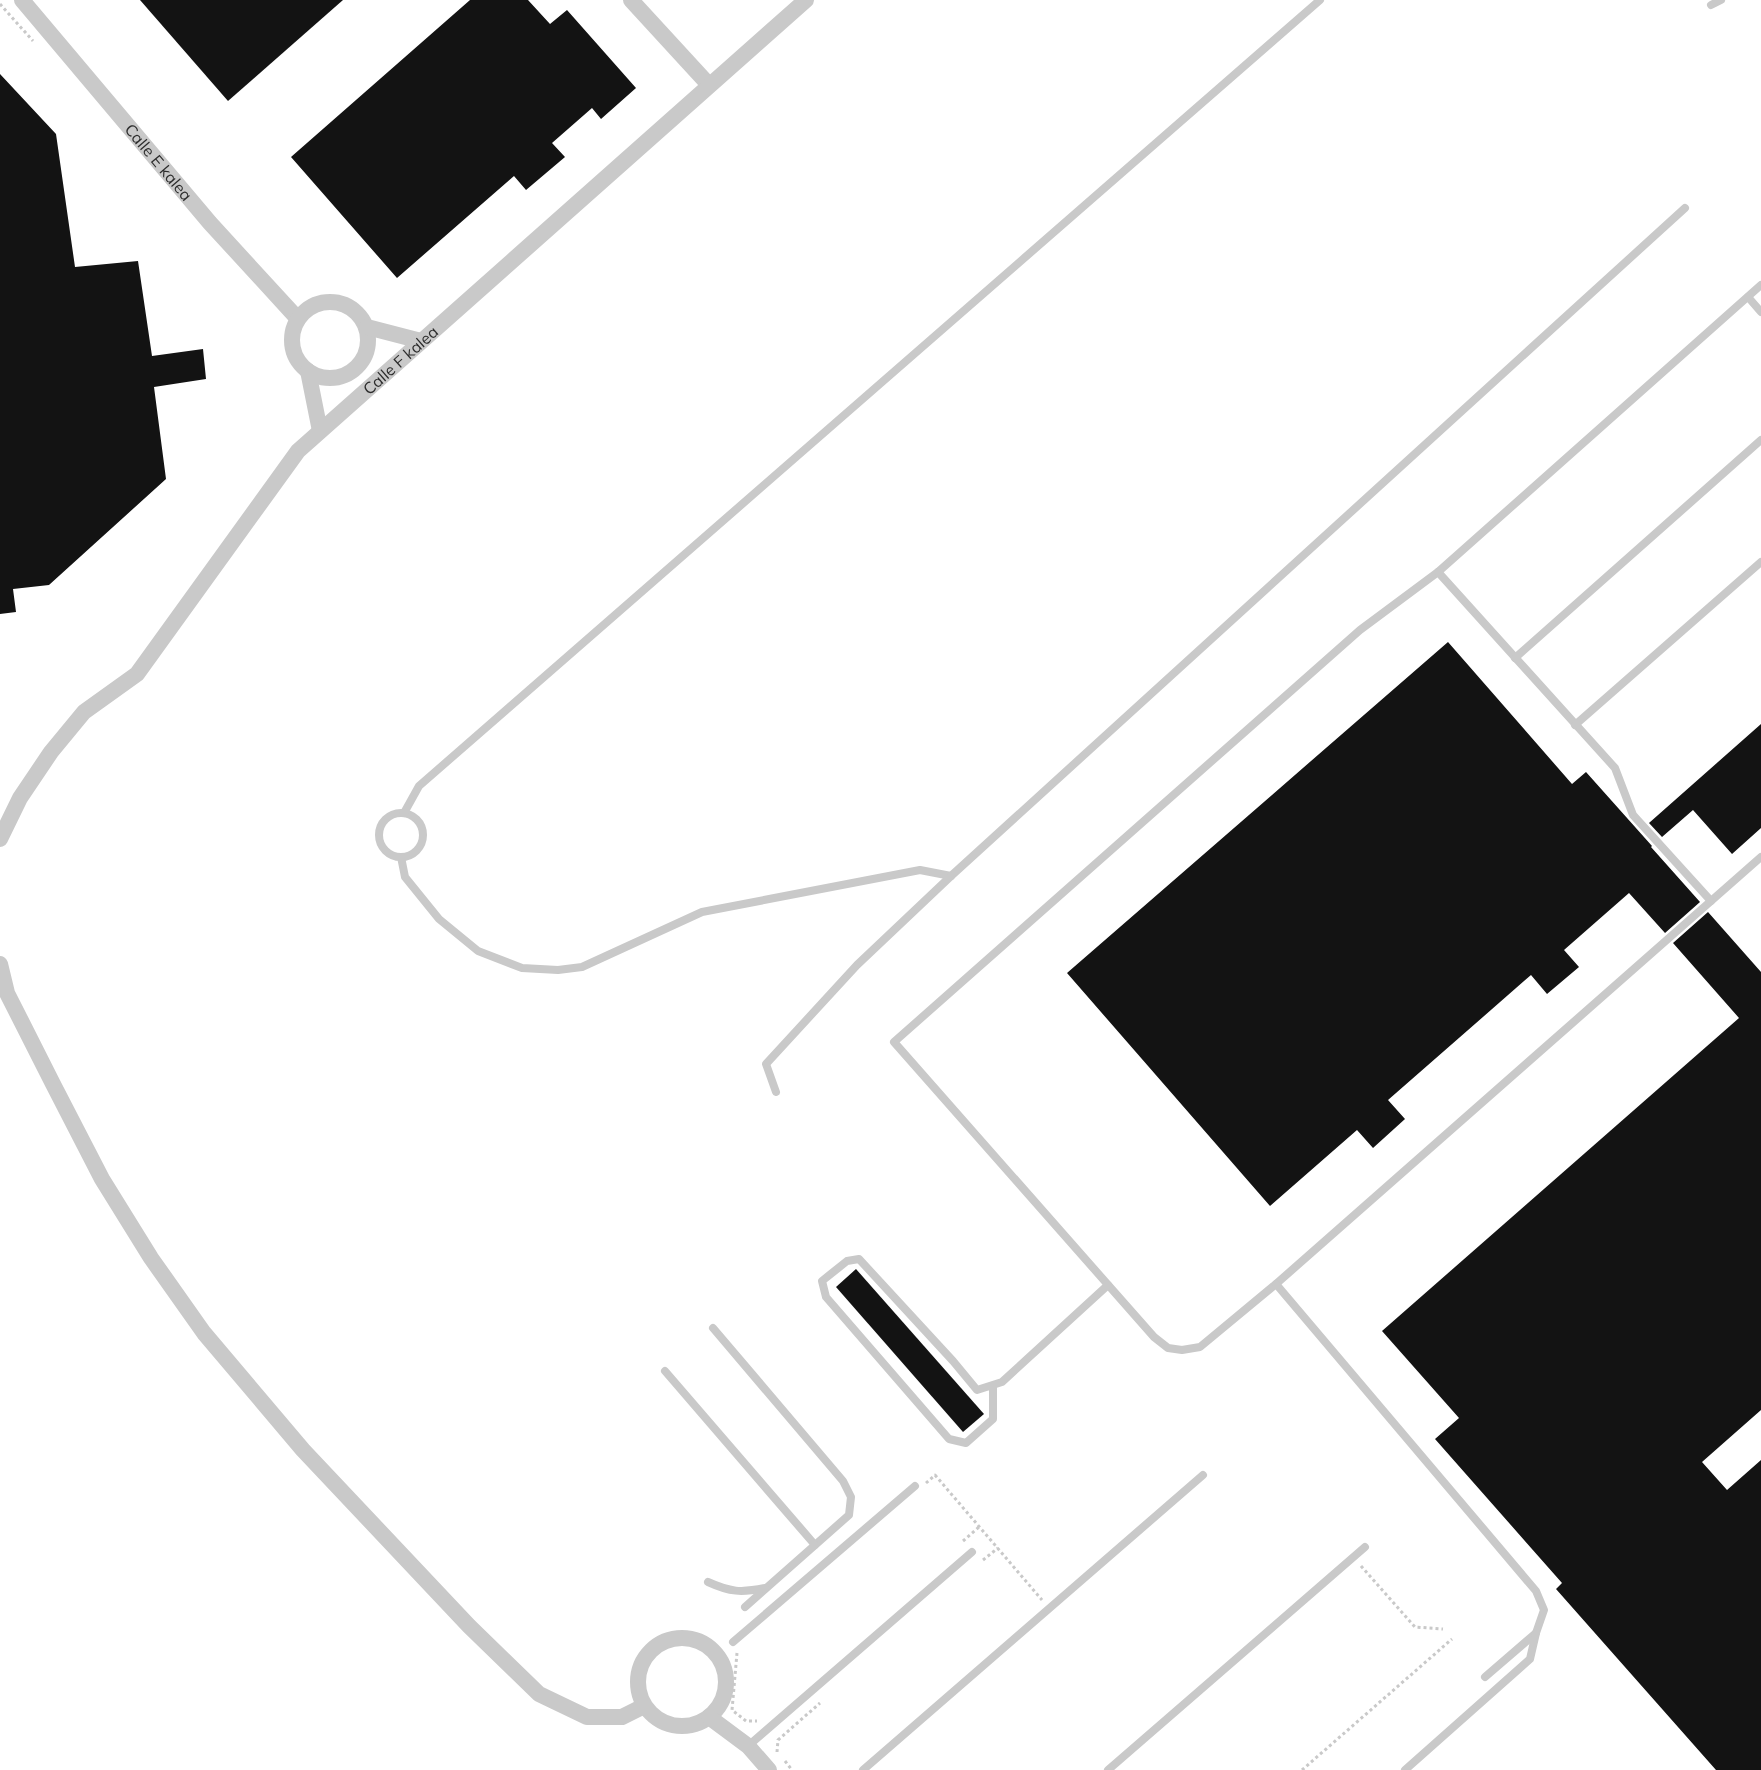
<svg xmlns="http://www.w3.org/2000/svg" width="1761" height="1770" font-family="Mulish,sans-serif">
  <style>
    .building { fill: #131313 }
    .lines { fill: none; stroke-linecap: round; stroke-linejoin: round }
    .path { stroke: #c9c9c9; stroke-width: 3; stroke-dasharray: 3 3; stroke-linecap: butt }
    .service { stroke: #c9c9c9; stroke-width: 8 }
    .minor { stroke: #c9c9c9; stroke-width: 16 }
    .labels { text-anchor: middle; stroke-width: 6; stroke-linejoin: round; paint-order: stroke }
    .street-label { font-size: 16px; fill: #2c2c2c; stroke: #fff }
  </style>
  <rect width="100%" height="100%" fill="#fff"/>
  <g class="building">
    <polygon points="140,0 343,0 228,101"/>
    <polygon points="470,0 528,0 550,24 567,10 636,88 601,119 592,108 552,143 565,157 526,190 514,176 397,278 291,157"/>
    <polygon points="0,74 56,134 75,267 138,261 152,356 203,349 206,379 154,387 166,479 49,585 13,589 16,612 0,614"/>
    <polygon points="1448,642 1572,784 1586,772 1652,846 1651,847 1700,902 1665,933 1629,893 1564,950 1579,967 1547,994 1531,975 1388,1100 1405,1119 1373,1148 1357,1130 1270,1206 1067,973"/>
    <polygon points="1761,724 1761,828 1732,854 1693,810 1662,837 1649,823"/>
    <polygon points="1708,912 1761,972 1761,1410 1702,1462 1727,1490 1761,1460 1761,1770 1716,1770 1556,1589 1562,1583 1435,1439 1459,1418 1382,1331 1739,1018 1673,943"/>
    <polygon points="856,1269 984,1414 963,1432 836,1287"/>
  </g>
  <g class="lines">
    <g class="path">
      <polyline points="0,4 33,41"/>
      <polyline points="926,1483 935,1475 1042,1600"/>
      <polyline points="963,1541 979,1527"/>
      <polyline points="983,1560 998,1548"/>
      <polyline points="1361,1566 1415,1627 1443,1629"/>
      <polyline points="737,1653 732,1710 746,1721 757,1721"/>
      <polyline points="777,1752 778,1740 820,1703"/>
      <polyline points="785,1761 792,1770"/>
      <polyline points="1302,1770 1452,1639"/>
    </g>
    <g class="service">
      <polyline points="1711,5 1721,0"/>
      <polyline points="1761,285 1438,572 1360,630 894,1042 1154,1337 1168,1348 1182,1350 1200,1347 1276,1284 1761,857"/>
      <polyline points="1748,297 1761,312"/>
      <polyline points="1438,572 1615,768 1633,815 1711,901"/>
      <polyline points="1515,658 1761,440"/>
      <polyline points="1575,725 1761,562"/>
      <circle cx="401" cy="835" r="22"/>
      <polyline points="404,813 419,786 1320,0"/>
      <polyline points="401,857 405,877 439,919 478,951 522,968 558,970 582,967 702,912 920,870 951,876"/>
      <polyline points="776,1092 766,1064 857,965 951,876 1685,208"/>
      <polyline points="1276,1284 1536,1591 1544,1610 1536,1633 1485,1677"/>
      <polyline points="713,1328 843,1481 851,1497 849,1515 745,1607"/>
      <polyline points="665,1371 815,1545"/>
      <polyline points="993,1386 993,1419 966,1443 949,1439 826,1297 822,1281 847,1261 859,1259 953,1361 977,1390 1002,1382 1108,1285"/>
      <path d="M708,1582C730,1592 741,1593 765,1588"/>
      <polyline points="733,1642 915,1486"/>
      <polyline points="748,1746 972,1552"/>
      <polyline points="863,1770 1203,1475"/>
      <polyline points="1108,1770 1365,1547"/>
      <polyline points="1405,1770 1530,1659 1536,1633"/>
    </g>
    <g class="minor">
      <path id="s1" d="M22,0L210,223L298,319"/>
      <polyline points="631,0 709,85"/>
      <circle cx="330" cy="340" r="38"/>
      <polyline points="367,327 421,341"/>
      <polyline points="308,371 320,431"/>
      <path id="s2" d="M0,839L20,798L51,752L84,712L137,674L298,451L806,0"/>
      <polyline points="0,964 7,993 53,1084 102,1179 151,1258 204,1333 303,1450 469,1626 539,1694 587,1717 622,1717 644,1706"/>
      <circle cx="682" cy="1682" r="44"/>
      <polyline points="709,1717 748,1746 769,1770"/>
    </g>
  </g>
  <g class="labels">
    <g class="street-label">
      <text dy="6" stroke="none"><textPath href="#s1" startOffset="212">Calle E kalea</textPath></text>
      <text dy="6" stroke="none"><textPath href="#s2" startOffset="630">Calle F kalea</textPath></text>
    </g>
  </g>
</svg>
